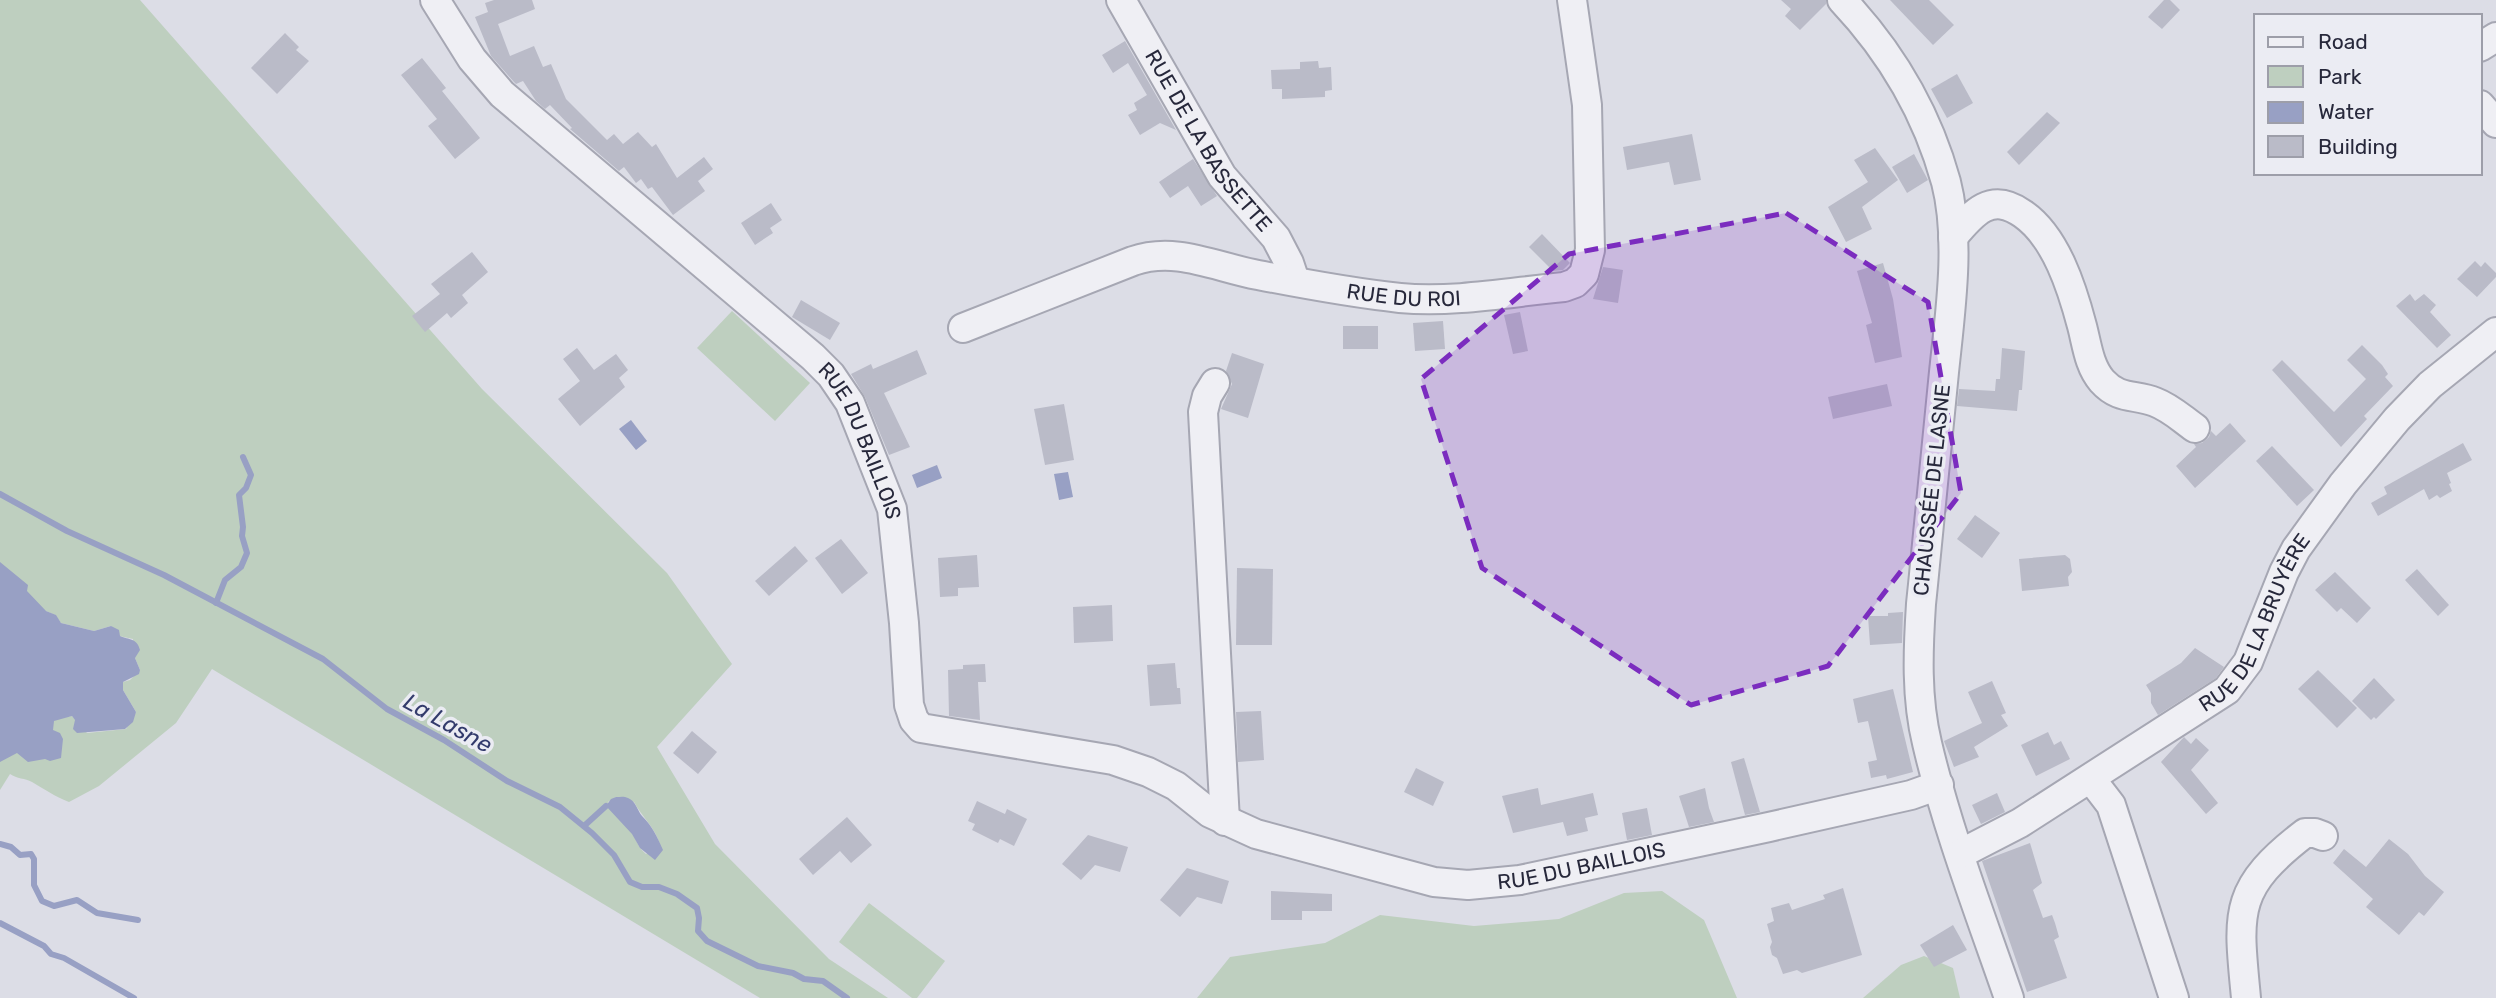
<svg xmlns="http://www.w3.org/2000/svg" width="2496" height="998" font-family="Rubik,sans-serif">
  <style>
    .green { fill: #becfbf; fill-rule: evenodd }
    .water { fill: #98a0c4 }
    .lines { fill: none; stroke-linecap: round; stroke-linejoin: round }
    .stream { stroke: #98a0c4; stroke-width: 6 }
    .building { fill: #babbc8 }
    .minor-casing { stroke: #a6a7b3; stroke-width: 32 }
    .minor { stroke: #efeff4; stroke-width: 28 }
    .marked { fill: #7b2cbf; fill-opacity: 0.2; stroke: #7b2cbf; stroke-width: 5; stroke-dasharray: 14 9; stroke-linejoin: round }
    .labels { text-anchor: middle; stroke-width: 7; stroke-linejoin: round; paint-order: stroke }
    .street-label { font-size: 21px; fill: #27283b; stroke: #ebecf3 }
    .water-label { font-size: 23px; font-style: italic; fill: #333b6c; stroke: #ebecf3 }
  </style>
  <rect width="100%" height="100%" fill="#dcdde6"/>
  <g class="green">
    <path d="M0,0H140L482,389L667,573L732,664L657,747L715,844L829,959L888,998H760L212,669L176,723L99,786L69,802C54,796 46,790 32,782C25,778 17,779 10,774L0,790ZM46,611L55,615L61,623L94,631L111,626L119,636L133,639L135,658L140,670L130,680L123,682V690L136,712L126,729L87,733L72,716L61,718ZM616,797L634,802C642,817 655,827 660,845L646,854C639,848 637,842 633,834C625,822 613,815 608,802Z"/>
    <polygon points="732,311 810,383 775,421 697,348"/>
    <polygon points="1662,891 1704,920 1737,998 1197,998 1230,957 1325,943 1380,915 1474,926 1559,919 1624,893"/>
    <polygon points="869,903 945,961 917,998 912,998 839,942"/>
    <polygon points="1924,956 1953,968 1960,998 1863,998 1901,965"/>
  </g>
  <g class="water">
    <polygon points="631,420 647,441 636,450 619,429"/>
    <polygon points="937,465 942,478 917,488 912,475"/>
    <polygon points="1068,472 1073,497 1059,500 1054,474"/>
    <path d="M0,562L28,585L27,591L46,611L56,615L61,623L94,631L111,626L119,630L120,636C129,640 137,638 140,650L135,658L140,670L139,674L123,682V690L136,712L133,722L125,729L77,733L73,729L75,720L72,716L54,721L53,730L60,733L63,739L61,758L50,761L45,759L28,762L17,753L0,762Z"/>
    <path d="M616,797C620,797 624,796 628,798C636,801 637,810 642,816C652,826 657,836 663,850L655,860L640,848L632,834L606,806L611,799Z"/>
  </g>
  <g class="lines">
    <g class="stream">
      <polyline points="0,494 67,531 164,575 323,659 387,709 444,740 507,781 560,807 592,833 614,855 630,882 642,887 659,887 677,894 697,908 699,918 698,931 707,941 758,966 793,973 804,979 823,981 847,998"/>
      <polyline points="216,603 225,580 241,567 247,553 242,536 243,527 239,495 246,488 251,475 243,457"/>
      <polyline points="584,826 606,806"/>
      <polyline points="0,844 11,847 20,855 31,854 34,859 34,885 42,901 54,906 77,900 97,913 138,920"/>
      <polyline points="0,923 44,946 51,954 64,958 134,998"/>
    </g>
  </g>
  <g class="building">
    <polygon points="494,0 532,0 535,9 498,24 510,56 534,46 543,67 551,64 566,99 607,140 614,134 623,144 638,132 652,147 656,144 677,178 704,157 713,169 698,181 705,191 673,215 652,187 648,189 641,179 636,183 624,167 619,171 570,129 572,128 550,105 545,109 536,101 523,81 516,84 514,82 491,56 475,17 488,12 485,3"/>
    <polygon points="1781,0 1826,0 1826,4 1800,30 1785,16 1791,9"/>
    <polygon points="1890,0 1929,0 1954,25 1933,45"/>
    <polygon points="2164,0 2170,0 2180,10 2162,29 2148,17"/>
    <polygon points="285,33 299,47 296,50 309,61 277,94 251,68"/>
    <polygon points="1125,41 1176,130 1160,123 1140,135 1128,115 1137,110 1134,103 1147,95 1128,63 1113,73 1102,55"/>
    <polygon points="422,58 446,88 442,91 480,138 455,159 428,126 437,119 401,75"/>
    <polygon points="1318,61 1319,68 1331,67 1332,90 1325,91 1325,97 1282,99 1282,89 1272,89 1271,70 1300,69 1300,62"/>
    <polygon points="1957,74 1973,103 1947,118 1931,89"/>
    <polygon points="2047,112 2060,123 2019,165 2007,152"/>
    <polygon points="1692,134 1701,180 1674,185 1669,162 1627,170 1623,147"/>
    <polygon points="1875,148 1898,180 1862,207 1872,229 1846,242 1828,207 1868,182 1854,160"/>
    <polygon points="1914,154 1928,180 1907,193 1892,167"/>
    <polygon points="1193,159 1217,196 1201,206 1188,186 1170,198 1159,182"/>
    <polygon points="771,203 782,220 770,228 773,233 755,245 741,223"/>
    <polygon points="1542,234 1570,263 1563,270 1553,271 1529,247"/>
    <polygon points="472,252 488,272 462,295 468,303 451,318 447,313 425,332 412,316 440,294 431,284"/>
    <polygon points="2475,261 2481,267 2485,262 2496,273 2496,277 2477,297 2457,279"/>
    <polygon points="1883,263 1893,299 1902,357 1875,363 1866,325 1872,323 1857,271"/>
    <polygon points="1603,267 1623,270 1618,303 1593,299"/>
    <polygon points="2410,294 2415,301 2424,294 2436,305 2430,312 2451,335 2437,348 2396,306"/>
    <polygon points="801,300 840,323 830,340 792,317"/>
    <polygon points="1520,312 1528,351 1513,354 1504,315"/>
    <polygon points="1443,321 1445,349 1415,351 1413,323"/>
    <rect x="1343" y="326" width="35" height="23"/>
    <polygon points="2362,345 2382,365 2388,374 2385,377 2393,386 2364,416 2367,419 2341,447 2272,370 2282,360 2334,412 2366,379 2347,360"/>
    <polygon points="577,348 594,370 616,354 628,370 619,378 625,387 580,426 558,399 580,381 563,359"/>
    <polygon points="2002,348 2025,351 2022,390 2019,390 2017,411 1957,406 1959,389 1995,391 1996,379 2000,379"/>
    <polygon points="917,350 927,374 884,393 910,447 889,455 865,397 851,374 871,364 873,369"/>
    <polygon points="1232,353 1264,364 1248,418 1221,409 1232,384 1226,371"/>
    <polygon points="1887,384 1892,406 1833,419 1828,397"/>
    <polygon points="1064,404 1074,460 1045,465 1034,409"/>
    <polygon points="2230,423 2246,441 2195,488 2176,466 2196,447 2194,444 2202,443 2209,437 2211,431 2216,436"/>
    <polygon points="2463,443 2472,460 2447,473 2451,483 2449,484 2452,491 2440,498 2437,495 2429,500 2424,489 2378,516 2371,503 2387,494 2384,487"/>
    <polygon points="2272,446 2314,490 2297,506 2256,461"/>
    <polygon points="1975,515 2000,533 1982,558 1957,539"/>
    <polygon points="841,539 868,573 842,594 815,558"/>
    <polygon points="795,546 808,561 769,596 755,581"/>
    <polygon points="977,555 979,587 958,588 958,596 940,597 938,558"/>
    <polygon points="2065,555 2070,559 2072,572 2068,577 2069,586 2022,591 2019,559"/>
    <polygon points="1237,568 1273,569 1272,645 1236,645"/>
    <polygon points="2417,569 2449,605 2438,616 2405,580"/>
    <polygon points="2335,572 2371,608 2357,623 2341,608 2337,612 2315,590"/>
    <polygon points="1112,605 1113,641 1074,643 1073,607"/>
    <polygon points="1903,612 1902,643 1870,645 1868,616 1888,616 1888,613"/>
    <polygon points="2195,648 2224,667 2216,678 2158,715 2151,703 2151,693 2146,685 2181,663"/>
    <polygon points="1175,663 1177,688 1180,688 1181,704 1150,706 1147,665"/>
    <polygon points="985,664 986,682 978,682 980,720 949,716 948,670 963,669 963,665"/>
    <polygon points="2318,670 2357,708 2337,728 2298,689"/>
    <polygon points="2374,678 2395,700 2376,719 2374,717 2371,720 2352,701"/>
    <polygon points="1992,681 2006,713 2001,715 2008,726 1974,747 1979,757 1954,767 1944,741 1982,723 1968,692"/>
    <polygon points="1893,689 1913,772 1887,779 1886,775 1871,778 1868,762 1877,760 1868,721 1858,723 1853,699"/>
    <polygon points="1261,711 1264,760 1238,762 1236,712"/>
    <polygon points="692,731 717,752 698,774 673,753"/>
    <polygon points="2048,732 2054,745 2061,741 2070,759 2036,776 2021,745"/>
    <polygon points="2184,737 2191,744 2196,738 2209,750 2191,770 2218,803 2206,814 2161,762"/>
    <polygon points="1744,758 1760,812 1745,815 1731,762"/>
    <polygon points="1416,768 1444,782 1433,806 1404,792"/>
    <polygon points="1538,788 1541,805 1593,793 1598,815 1585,818 1588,831 1567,836 1563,822 1513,833 1502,796"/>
    <polygon points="1705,788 1709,808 1714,822 1689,827 1679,796"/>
    <polygon points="1997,793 2005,812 1981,824 1972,805"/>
    <polygon points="977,801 1005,814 1007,809 1027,819 1014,846 1000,839 998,843 972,830 975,824 968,821"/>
    <polygon points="1647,808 1652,835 1627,840 1622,813"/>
    <polygon points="847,817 872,845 851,863 840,851 813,875 799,859"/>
    <polygon points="1088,835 1128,847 1120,872 1095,865 1081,880 1062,864"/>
    <polygon points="2389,839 2408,854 2425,876 2444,892 2424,916 2419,912 2399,935 2366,907 2373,899 2333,863 2344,849 2366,867"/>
    <polygon points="2030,843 2042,883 2033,890 2043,918 2052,915 2055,923 2059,937 2054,940 2067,978 2027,992 1982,861"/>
    <polygon points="1187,868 1229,881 1222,904 1197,897 1180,917 1160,900"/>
    <polygon points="1843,888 1862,955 1802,973 1797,970 1783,974 1777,958 1772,955 1770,947 1772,942 1767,924 1774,921 1771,908 1789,903 1792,910 1825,899 1823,895"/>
    <polygon points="1271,891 1332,894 1332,911 1302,911 1302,920 1271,920"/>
    <polygon points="1953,925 1967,950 1934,967 1920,945"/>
  </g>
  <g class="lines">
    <defs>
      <g id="minor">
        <path id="s1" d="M435,0L472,59L502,94L813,357L831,375L850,403L892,509L904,623L909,705L914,720L921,728L1113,760L1148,772L1176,786L1210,813L1256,834L1434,882L1468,885L1520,880L1769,827L1911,795L1939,785"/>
        <path id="s2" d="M1121,0L1222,176L1276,238L1289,263L1295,281"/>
        <path d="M1842,0C1891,52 1927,113 1946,182C1961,240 1950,314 1944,372C1936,450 1929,527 1921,604C1918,650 1916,698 1927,743C1947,829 1980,914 2009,998"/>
        <polyline points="2480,47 2496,37"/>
        <polyline points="2480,105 2496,123"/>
        <path d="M1953,237C1973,213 1991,191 2023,214C2056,237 2072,288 2082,326C2087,345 2089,366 2102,381C2119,400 2135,394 2155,402C2171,408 2182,419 2195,428"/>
        <path id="s3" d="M963,328L1133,261C1176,246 1215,267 1258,275C1304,284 1353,293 1400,298C1454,303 1511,292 1564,287L1575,283L1584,274L1590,250L1587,105L1572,0"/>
        <polyline points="1215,383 1207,396 1203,412 1225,821"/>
        <polyline points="2091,779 2111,805 2174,998"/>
        <path id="s4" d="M1960,854L2020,823L2227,690L2248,662L2284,572L2296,549L2343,484L2397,419L2430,385L2496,332"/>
        <path d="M2246,998C2238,913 2232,889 2305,833H2315L2323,836"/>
      </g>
    </defs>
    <use href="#minor" class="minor-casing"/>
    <use href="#minor" class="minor"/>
  </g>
  <path class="marked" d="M1786,213L1928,302L1961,493L1828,666L1691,705L1482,568L1421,379L1569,254Z"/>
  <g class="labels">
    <g class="street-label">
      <text dy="7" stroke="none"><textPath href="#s2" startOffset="166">RUE DE LA BASSETTE</textPath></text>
      <text dy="7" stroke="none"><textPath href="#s3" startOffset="458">RUE DU ROI</textPath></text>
      <text dy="7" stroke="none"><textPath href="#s1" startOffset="621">RUE DU BAILLOIS</textPath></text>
      <text transform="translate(1932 490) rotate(-84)" y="7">CHAUSSÉE DE LASNE</text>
      <text dy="7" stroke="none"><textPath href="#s4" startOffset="385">RUE DE LA BRUYÈRE</textPath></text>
      <text dy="7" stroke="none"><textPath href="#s1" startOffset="1610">RUE DU BAILLOIS</textPath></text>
    </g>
    <g class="water-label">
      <text transform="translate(448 723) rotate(29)" y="8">La Lasne</text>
    </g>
  </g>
  <rect x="2254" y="14" width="228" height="161" fill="#ebecf3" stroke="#9d9ea9" stroke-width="2"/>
  <rect x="2268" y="37" width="35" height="10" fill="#efeff4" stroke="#9d9ea9" stroke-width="2"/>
  <text x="2318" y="49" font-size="21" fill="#27283b">Road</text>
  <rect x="2268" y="66" width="35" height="21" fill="#becfbf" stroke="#9d9ea9" stroke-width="2"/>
  <text x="2318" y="84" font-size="21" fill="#27283b">Park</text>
  <rect x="2268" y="102" width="35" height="21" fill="#98a0c4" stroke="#9d9ea9" stroke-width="2"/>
  <text x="2318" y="119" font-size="21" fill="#27283b">Water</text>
  <rect x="2268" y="136" width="35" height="21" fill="#babbc8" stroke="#9d9ea9" stroke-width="2"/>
  <text x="2318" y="154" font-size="21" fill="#27283b">Building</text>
</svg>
